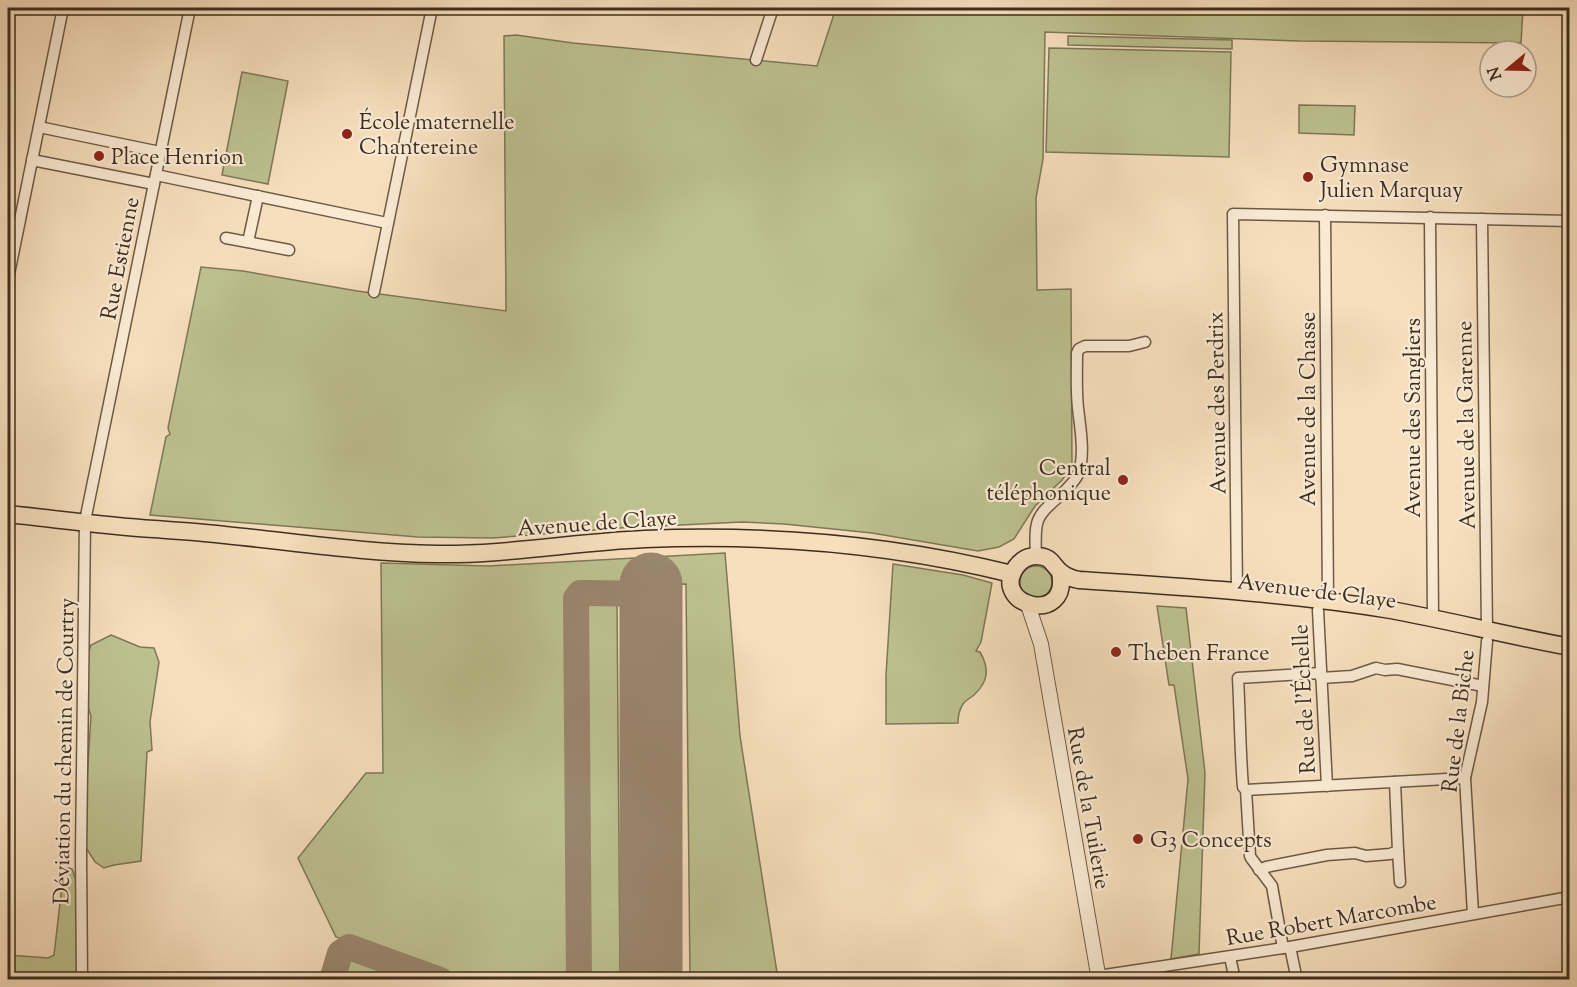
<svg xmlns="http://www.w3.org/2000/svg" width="1577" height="987" font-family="'Sorts Mill Goudy',serif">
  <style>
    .green { fill: #bdc190; stroke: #7e7858; stroke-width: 1.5 }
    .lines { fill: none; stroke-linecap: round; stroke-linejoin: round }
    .taxiway { stroke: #9a866e; stroke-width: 26 }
    .runway { stroke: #9a866e; stroke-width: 63 }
    .minor-casing { stroke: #6c5a46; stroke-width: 13 }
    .tertiary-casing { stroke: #6c5a46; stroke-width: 16 }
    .primary-casing { stroke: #3e2e1f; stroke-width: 19 }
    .minor { stroke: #faead4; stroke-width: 10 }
    .tertiary { stroke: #faead4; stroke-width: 14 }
    .primary { stroke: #f7dfbd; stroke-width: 16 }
    .poi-dot { fill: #8f2418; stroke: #faead4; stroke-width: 2 }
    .labels { text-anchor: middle; stroke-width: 4.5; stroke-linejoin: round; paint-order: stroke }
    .poi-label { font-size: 22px; fill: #3e2e1f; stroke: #faead4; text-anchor: start }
    .street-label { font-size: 22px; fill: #3e2e1f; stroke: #faead4 }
  </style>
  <rect width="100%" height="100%" fill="#f7dfbd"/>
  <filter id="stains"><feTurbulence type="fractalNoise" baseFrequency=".00333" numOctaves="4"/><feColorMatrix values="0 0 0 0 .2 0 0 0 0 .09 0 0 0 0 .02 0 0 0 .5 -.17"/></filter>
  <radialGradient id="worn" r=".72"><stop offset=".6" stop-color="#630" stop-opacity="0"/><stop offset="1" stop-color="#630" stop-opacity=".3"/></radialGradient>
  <g class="green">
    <polygon points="836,8 1523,8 1521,43 1299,41 1045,32 1043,159 1036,198 1037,290 1071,289 1072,466 1062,480 1035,506 1014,539 999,547 978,551 872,533 784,524 742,522 619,528 493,538 418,537 150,515 166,437 170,434 168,428 201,267 243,271 357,291 506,311 504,36 516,35 573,43 817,66"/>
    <polygon points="1068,36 1232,40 1232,49 1068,45"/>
    <polygon points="1049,48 1231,52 1229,157 1046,152"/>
    <polygon points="242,72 288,81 268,184 222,175"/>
    <polygon points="1299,105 1355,106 1354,135 1299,133"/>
    <polygon points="725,553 740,736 778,979 690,979 686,584 582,585 574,587 567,602 573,979 458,979 336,937 298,858 366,773 383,773 381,563 489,566"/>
    <path d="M893,564L963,575L992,583L981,642L976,651L980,652C990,669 988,682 974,695C970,698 965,701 963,704C959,710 958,716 958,723L886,724V675Z"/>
    <circle cx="1036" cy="582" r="16"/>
    <polygon points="617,601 620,979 586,979 583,602"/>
    <polygon points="1157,606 1186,608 1205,773 1199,954 1171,959 1188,779 1174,685 1169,685"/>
    <polygon points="111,635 140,647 154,648 159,662 150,722 152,750 147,752 141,861 114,865 104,868 95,862 83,843 91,716 83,691 83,670 91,645"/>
    <polygon points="68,868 72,869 77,883 77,979 8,979 8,955 48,958 54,955 63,877"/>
    <polygon points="348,956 416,979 340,979"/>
  </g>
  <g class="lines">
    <g class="taxiway">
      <polyline points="332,980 340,953 349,947 440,980"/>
      <polyline points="579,980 576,598 580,593 586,593 652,594"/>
    </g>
    <polyline class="runway" points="651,980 651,584"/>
    <defs>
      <g id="minor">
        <polyline points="756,60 773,8"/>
        <polyline points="39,127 160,152"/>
        <polyline points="32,160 154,184"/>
        <polyline points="156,175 387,223"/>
        <polyline points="1325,215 1328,602"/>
        <polyline points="1430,217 1433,619"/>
        <polyline points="1482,219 1487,630"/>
        <polyline points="226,238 289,250"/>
        <polyline points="248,242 258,196"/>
        <polyline points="8,279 63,8"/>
        <polyline points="374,292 432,8"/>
        <polyline points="86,516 190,8"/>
        <path d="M1036,556C1034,514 1037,517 1066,490C1071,484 1077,479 1079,472C1085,453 1080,426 1078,408C1076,390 1077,371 1077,353L1079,349L1085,346H1129L1145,342"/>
        <polyline points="1237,592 1233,214 1570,221"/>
        <polyline points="1318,610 1327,786"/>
        <polyline points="1321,678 1352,676 1376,668 1385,670 1397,669 1483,686"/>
        <polyline points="1246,790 1465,778"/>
        <polyline points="1398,851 1400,882"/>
        <polyline points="1259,870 1266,867 1327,855 1355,853 1366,856 1390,854 1398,851 1395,782"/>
        <polyline points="1473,914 1465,778 1482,702 1487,641"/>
        <polyline points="1290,947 1297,980"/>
        <path d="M1283,948L1272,886L1251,858L1250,856L1246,790L1243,787C1240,751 1240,714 1238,678L1321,673"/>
        <polyline points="1230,957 1235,980"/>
        <polyline points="1098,976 1290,947 1570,897"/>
        <polyline points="82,980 81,854 85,522"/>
      </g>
      <polyline id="tertiary" points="1028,605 1041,644 1099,980"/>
      <g id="primary">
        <path d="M8,514C56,519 105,526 154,529C178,531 201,532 225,535C295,542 366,553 437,554C507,555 575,542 645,539C769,534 892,544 1012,574"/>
        <path d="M1060,572C1071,627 989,606 1016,567C1021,560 1028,556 1036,556C1053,556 1052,566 1062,573C1067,577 1073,579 1079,580C1183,587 1288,593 1391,610C1451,621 1510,636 1570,647"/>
      </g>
    </defs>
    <use href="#minor" class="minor-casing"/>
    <use href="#tertiary" class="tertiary-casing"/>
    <use href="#primary" class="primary-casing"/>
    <use href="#minor" class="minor"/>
    <use href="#tertiary" class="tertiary"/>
    <use href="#primary" class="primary"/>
  </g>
  <g class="poi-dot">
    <circle cx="347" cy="134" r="6"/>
    <circle cx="99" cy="156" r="6"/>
    <circle cx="1308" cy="177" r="6"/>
    <circle cx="1123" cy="480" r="6"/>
    <circle cx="1116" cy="652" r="6"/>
    <circle cx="1138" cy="839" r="6"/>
  </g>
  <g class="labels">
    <g class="poi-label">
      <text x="359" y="129">École maternelle<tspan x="359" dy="25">Chantereine</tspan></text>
      <text x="111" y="164">Place Henrion</text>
      <text x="1320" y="172">Gymnase<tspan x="1320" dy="25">Julien Marquay</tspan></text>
      <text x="1111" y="475" text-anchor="end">Central<tspan x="1111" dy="25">téléphonique</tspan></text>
      <text x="1128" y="660">Theben France</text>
      <text x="1150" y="847">G3 Concepts</text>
    </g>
    <g class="street-label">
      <text transform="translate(119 258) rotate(-79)" y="8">Rue Estienne</text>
      <text transform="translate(1216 403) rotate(-91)" y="8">Avenue des Perdrix</text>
      <text transform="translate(1307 409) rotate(-90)" y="8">Avenue de la Chasse</text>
      <text transform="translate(1412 418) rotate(-90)" y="8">Avenue des Sangliers</text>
      <text transform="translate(1465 425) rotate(-91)" y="8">Avenue de la Garenne</text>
      <text transform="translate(597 522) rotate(-4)" y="8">Avenue de Claye</text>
      <text transform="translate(1317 590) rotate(7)" y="8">Avenue de Claye</text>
      <text transform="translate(1303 699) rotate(-93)" y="8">Rue de l'Échelle</text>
      <text transform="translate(1457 721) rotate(-83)" y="8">Rue de la Biche</text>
      <text transform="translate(63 751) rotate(-89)" y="8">Déviation du chemin de Courtry</text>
      <text transform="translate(1090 808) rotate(80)" y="8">Rue de la Tuilerie</text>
      <text transform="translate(1331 919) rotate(-10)" y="8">Rue Robert Marcombe</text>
    </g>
  </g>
  <rect width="1577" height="987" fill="none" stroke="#f7dfbd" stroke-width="30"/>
  <rect x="9" y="9" width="1559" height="969" fill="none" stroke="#3e2e1f" stroke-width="3"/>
  <rect x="15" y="15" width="1547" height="957" fill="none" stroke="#3e2e1f" stroke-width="1.5"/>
  <g transform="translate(1508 69) rotate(251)"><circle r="28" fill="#faead4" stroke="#af9f8c" stroke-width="1.5"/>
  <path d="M0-4.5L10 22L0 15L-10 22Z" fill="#8f2418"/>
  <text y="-9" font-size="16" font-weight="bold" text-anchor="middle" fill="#3e2e1f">N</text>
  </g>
  <rect width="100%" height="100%" filter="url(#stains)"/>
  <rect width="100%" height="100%" fill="url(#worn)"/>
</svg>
